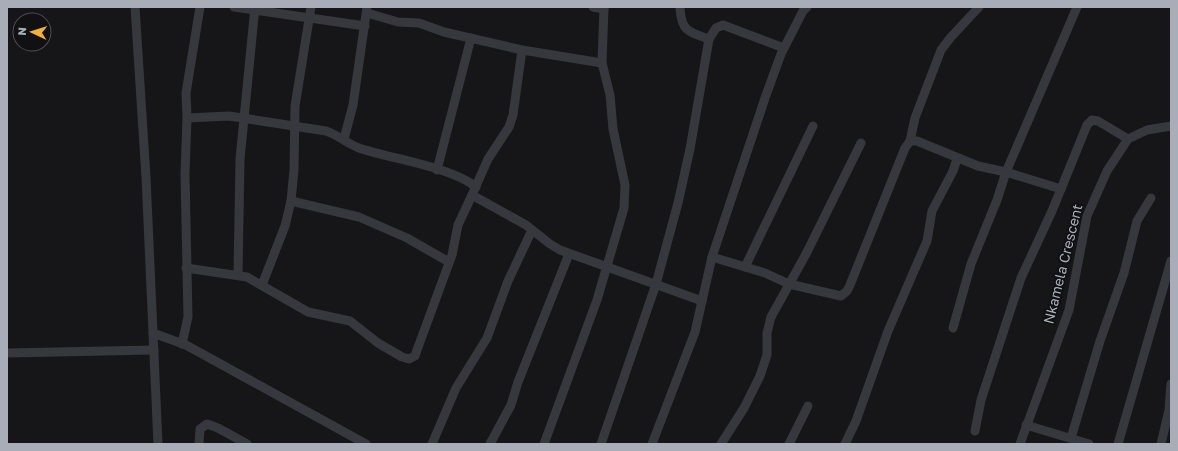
<svg xmlns="http://www.w3.org/2000/svg" width="1178" height="451" font-family="'Golos Text',sans-serif">
  <style>
    .lines { fill: none; stroke-linecap: round; stroke-linejoin: round }
    .street { stroke: #37383d; stroke-width: 9 }
    .labels { text-anchor: middle; stroke-width: 4; stroke-linejoin: round; paint-order: stroke }
    .street-label { font-size: 14px; fill: #a8adb8; stroke: #111113 }
  </style>
  <rect width="100%" height="100%" fill="#161618"/>
  <g class="lines">
    <g class="street">
      <polyline points="135,7 146,177 158,444"/>
      <polyline points="234,7 365,26"/>
      <polyline points="593,7 604,9"/>
      <path d="M680,7C681,31 688,32 709,39"/>
      <polyline points="367,13 398,22 419,23 444,32 522,50 602,63"/>
      <polyline points="522,50 513,115 509,127 488,159 472,195 526,225 550,244 560,250 702,301"/>
      <path d="M187,118L229,116L326,131C338,135 348,144 359,148C391,159 452,167 476,187"/>
      <polyline points="344,139 353,105 367,7"/>
      <polyline points="910,141 915,118 941,50 951,37 979,7"/>
      <polyline points="437,170 471,38"/>
      <polyline points="291,201 359,217 407,238 449,262"/>
      <polyline points="712,257 765,273 789,284 841,296 847,291 850,285 905,148 910,141 917,141 978,166 1006,172 1061,189"/>
      <polyline points="745,267 813,126"/>
      <polyline points="186,268 247,277 308,312 350,321 378,343 402,357 409,359 415,356 417,350 452,255 458,225 472,195"/>
      <polyline points="238,275 240,159 255,7"/>
      <polyline points="262,285 285,226 291,201 294,170 295,106 311,7"/>
      <polyline points="953,328 971,264 997,200 1006,172 1077,7"/>
      <polyline points="153,333 186,345 366,444"/>
      <polyline points="182,344 188,317 185,174 187,118 186,93 200,7"/>
      <polyline points="7,353 154,350"/>
      <polyline points="1026,425 1089,444"/>
      <polyline points="975,431 981,400 1021,278 1052,211 1087,125 1092,120 1098,121 1128,139"/>
      <polyline points="1071,438 1100,341 1124,273 1137,221 1151,198"/>
      <polyline points="199,444 200,429 207,424 218,428 247,444"/>
      <polyline points="432,444 456,388 487,338 508,281 532,230"/>
      <polyline points="490,444 511,405 518,382 569,254"/>
      <polyline points="544,444 597,300 624,208 625,185 613,129 610,95 602,63 604,7"/>
      <polyline points="601,444 656,284 678,203 690,149 709,39 716,28 723,25 784,48"/>
      <polyline points="652,444 695,332 712,257 765,98 781,54 803,11 807,7"/>
      <polyline points="721,444 744,408 760,376 767,355 767,333 771,317 806,254 861,143"/>
      <polyline points="789,444 808,406"/>
      <polyline points="845,444 856,421 888,331 927,241 932,211 953,171 957,159"/>
      <polyline points="1020,444 1069,310 1087,216 1107,171 1128,139 1147,130 1171,126"/>
      <polyline points="1118,444 1171,261"/>
      <polyline points="1161,444 1169,410 1171,384"/>
    </g>
  </g>
  <g class="labels">
    <g class="street-label">
      <text transform="translate(1063 264) rotate(-76)" y="5">Nkamela Crescent</text>
    </g>
  </g>
  <rect width="1178" height="451" fill="none" stroke="#a8adb8" stroke-width="16"/>
  <g transform="translate(32 32) rotate(274)"><circle r="19" fill="#111113" stroke="#4d4f55"/>
  <path d="M0-3L7 15L0 10L-7 15Z" fill="#f2b134"/>
  <text y="-6" font-size="11" font-weight="bold" text-anchor="middle" fill="#a8adb8">N</text>
  </g>
</svg>
